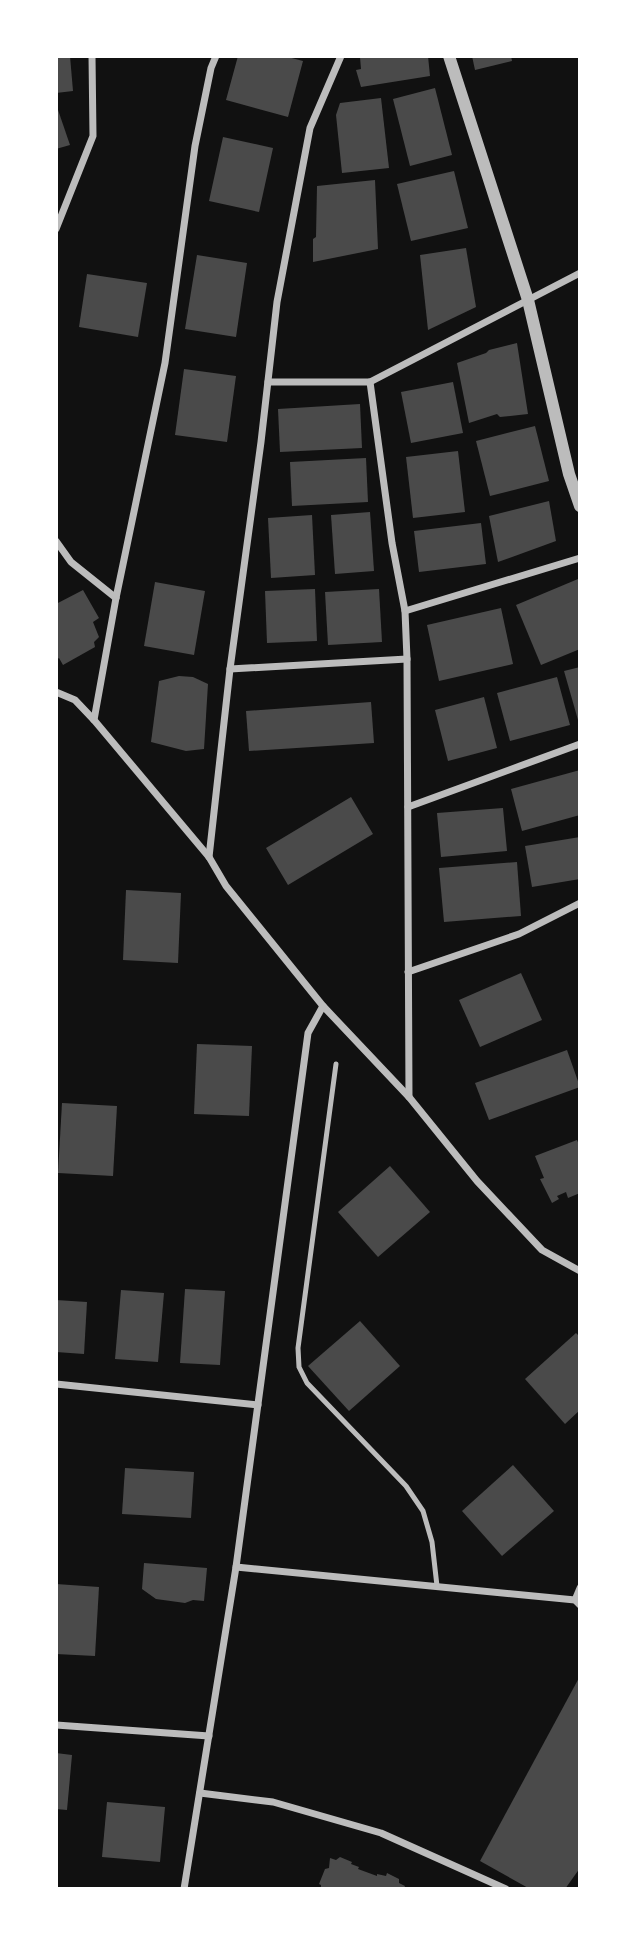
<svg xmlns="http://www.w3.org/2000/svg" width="636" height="1945" font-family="'Titillium Web',sans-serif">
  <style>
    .building { fill: #4a4a4a }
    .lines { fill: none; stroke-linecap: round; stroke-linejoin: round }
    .service { stroke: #bcbcbc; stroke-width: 5 }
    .minor { stroke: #bcbcbc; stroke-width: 7 }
    .tertiary { stroke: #bcbcbc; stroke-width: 12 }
  </style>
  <rect width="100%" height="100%" fill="#111"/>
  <g class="building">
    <polygon points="56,56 70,56 73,91 56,93"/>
    <polygon points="238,56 284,56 303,61 288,117 226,100"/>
    <polygon points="362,56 428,56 430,76 361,87 356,70 361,69 360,57"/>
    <polygon points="472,56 511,56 512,61 475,70"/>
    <polygon points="435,88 452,155 410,166 393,99"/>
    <polygon points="381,98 389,168 342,173 336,115 340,103"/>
    <polygon points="56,104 70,145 56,149"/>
    <polygon points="223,137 273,148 259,212 209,201"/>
    <polygon points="454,171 468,228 411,241 397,184"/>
    <polygon points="375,180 378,249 313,262 313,239 316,237 317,186"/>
    <polygon points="466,248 476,307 428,330 420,255"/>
    <polygon points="197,255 247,263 236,337 185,329"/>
    <polygon points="87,274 147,283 138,337 79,327"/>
    <polygon points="517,343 528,414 500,417 497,414 469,423 457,363 486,353 489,350"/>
    <polygon points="184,369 236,376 227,442 175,435"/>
    <polygon points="453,382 463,433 411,443 401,392"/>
    <polygon points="360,404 362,448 280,452 278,409"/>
    <polygon points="535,426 549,481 490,496 476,441"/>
    <polygon points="458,451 465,512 413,518 406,457"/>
    <polygon points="366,458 368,502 292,506 290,462"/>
    <polygon points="549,501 556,541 498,562 489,516"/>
    <polygon points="370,512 374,571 335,574 331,515"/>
    <polygon points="312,515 315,575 271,578 268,518"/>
    <polygon points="481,523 486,564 419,572 414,531"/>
    <polygon points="578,579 580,584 580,649 541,665 516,605"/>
    <polygon points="155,582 205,591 194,655 144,646"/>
    <polygon points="315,589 317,641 267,643 265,591"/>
    <polygon points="379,589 382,642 328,645 325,592"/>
    <polygon points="83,590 99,618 93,622 99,637 94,642 95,647 63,665 59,658 56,660 56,604"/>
    <polygon points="501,608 513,664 439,681 427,625"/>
    <polygon points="580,667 580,719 578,720 564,671"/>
    <polygon points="179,676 193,677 208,684 204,749 186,751 151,742 159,681"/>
    <polygon points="557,677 570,725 510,741 497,693"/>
    <polygon points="484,697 497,748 448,761 435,710"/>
    <polygon points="371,702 374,743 249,751 246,711"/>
    <polygon points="580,770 580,815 522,831 511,789"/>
    <polygon points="351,797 373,834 288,885 266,848"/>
    <polygon points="503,808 507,851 441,857 437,813"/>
    <polygon points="580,837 580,879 532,887 525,846"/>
    <polygon points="517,862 521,916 444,922 439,868"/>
    <polygon points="126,890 181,893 178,963 123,960"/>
    <polygon points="521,973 542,1020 480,1047 459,1000"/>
    <polygon points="197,1044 252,1046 249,1116 194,1114"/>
    <polygon points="567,1050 580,1087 489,1120 475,1083"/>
    <polygon points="62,1103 117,1106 113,1176 58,1173"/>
    <polygon points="577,1140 580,1147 580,1188 578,1189 580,1193 568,1198 566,1192 557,1196 559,1199 552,1203 540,1179 544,1178 535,1156"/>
    <polygon points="390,1166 430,1212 378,1257 338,1212"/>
    <polygon points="185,1289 225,1291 220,1365 180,1363"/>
    <polygon points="121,1290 164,1293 158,1362 115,1359"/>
    <polygon points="56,1300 87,1302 84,1354 56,1352"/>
    <polygon points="360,1321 400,1366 349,1411 308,1366"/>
    <polygon points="576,1333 580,1337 580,1410 565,1424 525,1379"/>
    <polygon points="513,1465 554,1511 502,1556 462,1511"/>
    <polygon points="125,1468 194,1472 191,1518 122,1514"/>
    <polygon points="144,1563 207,1568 204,1601 193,1600 185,1603 156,1599 142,1589"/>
    <polygon points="56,1584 99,1587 95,1656 56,1654"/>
    <polygon points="580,1676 580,1868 565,1889 530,1889 480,1861"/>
    <polygon points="56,1753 72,1755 67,1810 56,1809"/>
    <polygon points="107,1802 165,1807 160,1862 102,1857"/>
    <polygon points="340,1857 352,1862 351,1864 359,1867 358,1869 377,1876 377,1874 386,1876 387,1873 399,1879 399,1883 405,1886 404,1889 321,1889 321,1885 319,1884 325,1869 329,1868 330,1858 336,1860"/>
  </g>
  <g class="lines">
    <polyline class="service" points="336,1064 298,1348 299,1367 307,1383 406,1486 423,1511 432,1542 437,1586"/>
    <g class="minor">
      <polyline points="56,229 93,136 92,56"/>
      <polyline points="268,382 370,382 580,273"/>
      <polyline points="370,382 392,543 405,611 407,659 409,1097"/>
      <polyline points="56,541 71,562 116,598"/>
      <polyline points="405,611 580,558"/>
      <polyline points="230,669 407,659"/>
      <polyline points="56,692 75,700 94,720 209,857 226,886 323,1006 409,1097 477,1181 542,1250 580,1271"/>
      <polyline points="94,720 116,598 165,363 195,146 211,68 216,56"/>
      <polyline points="408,807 580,744"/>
      <polyline points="209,857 230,669 261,442 277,302 310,128 341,56"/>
      <polyline points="408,972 519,934 580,903"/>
      <polyline points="56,1384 258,1405"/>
      <polyline points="236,1567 575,1600 580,1605"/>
      <polyline points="575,1600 580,1588"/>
      <polyline points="56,1725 209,1736"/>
      <polyline points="200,1793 273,1802 381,1833 506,1889"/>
      <polyline points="184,1889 236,1567 308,1033 323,1006"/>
    </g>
    <polyline class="tertiary" points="449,56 528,300 569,474 580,506"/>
  </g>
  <rect width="636" height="1945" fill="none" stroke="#ffffff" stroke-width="116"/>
</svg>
